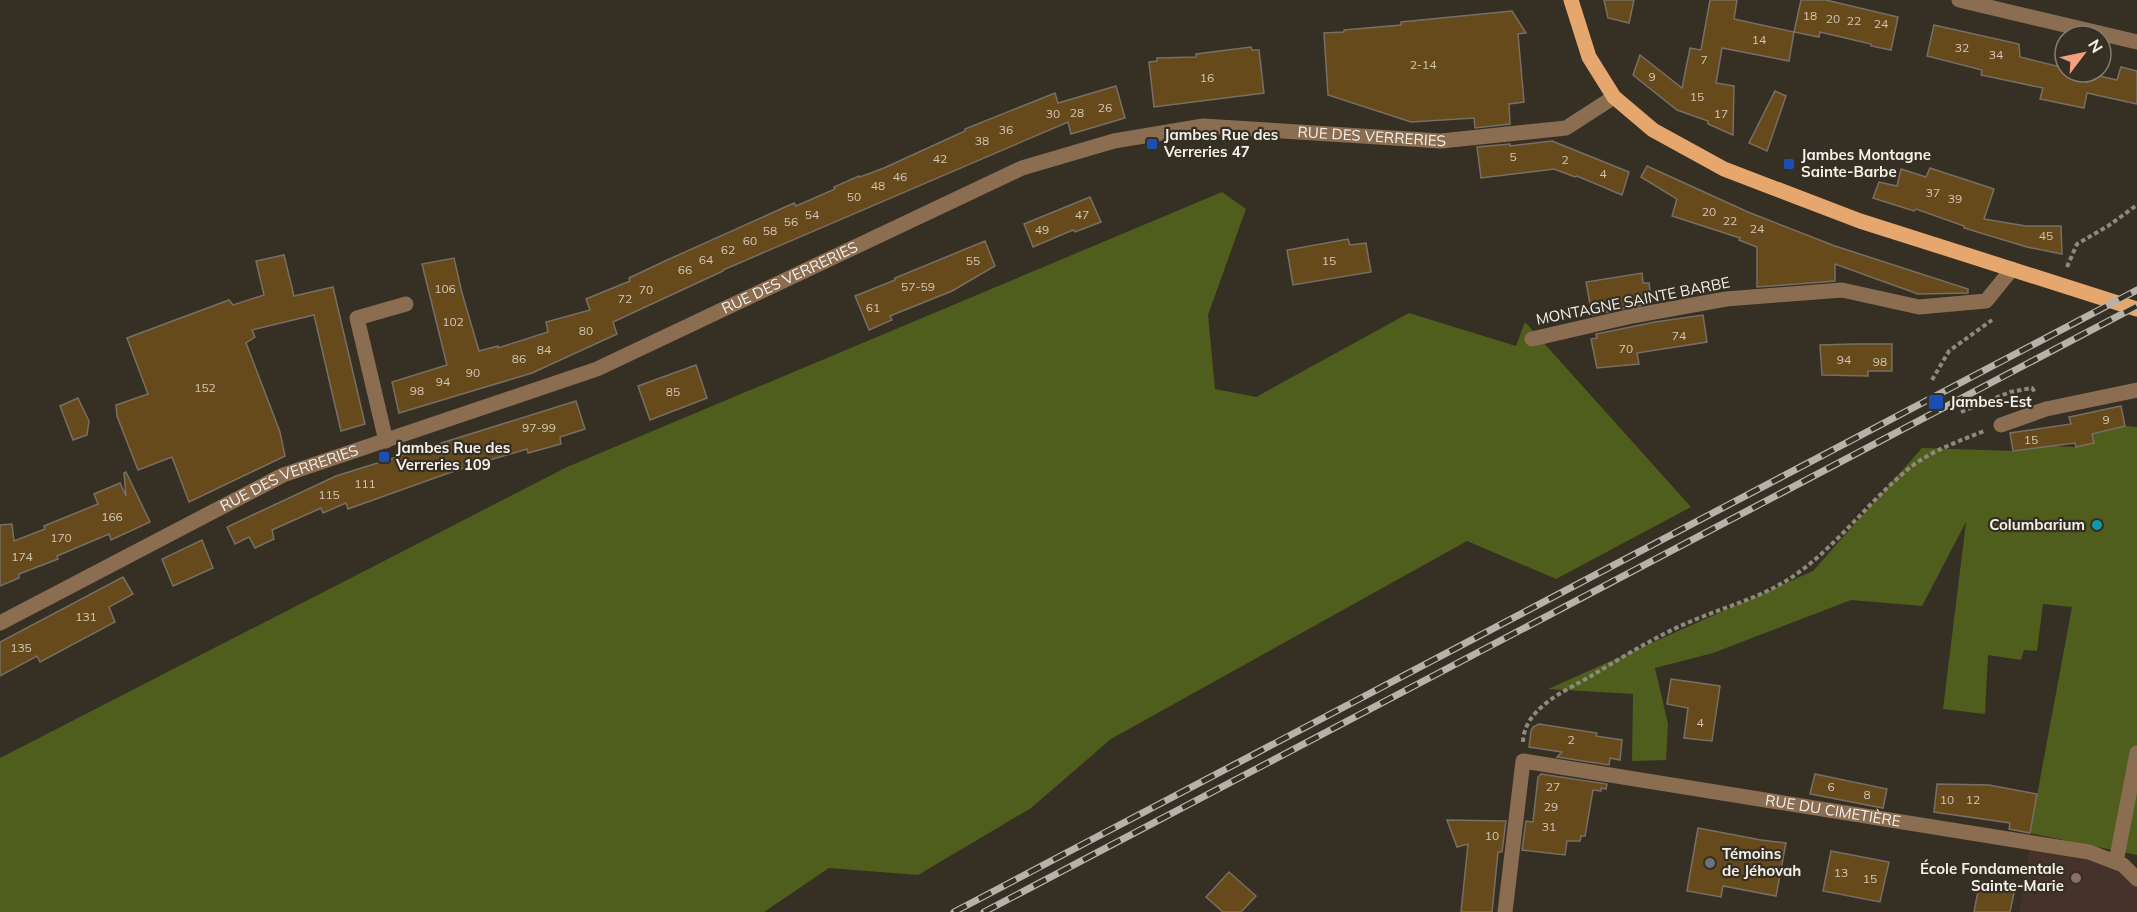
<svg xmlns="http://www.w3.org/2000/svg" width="2137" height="912" font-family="Mulish,sans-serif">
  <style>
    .education { fill: #45332b }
    .green { fill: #4f5e1c }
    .building { fill: #674a1b; stroke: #776f63; stroke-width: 1.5 }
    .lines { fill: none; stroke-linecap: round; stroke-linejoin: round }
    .path { stroke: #8e887f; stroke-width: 4; stroke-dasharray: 4.5 3; stroke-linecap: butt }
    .minor { stroke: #8b6d52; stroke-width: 15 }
    .major { stroke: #e6a76e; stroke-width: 15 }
    .rail-casing { stroke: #b6b1a9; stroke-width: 7 }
    .rail { stroke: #362f24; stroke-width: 4.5; stroke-dasharray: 14; stroke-linecap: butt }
    .transit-dot { fill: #1a4fb4; stroke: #362f24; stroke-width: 2 }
    .culture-dot { fill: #0f9aa8; stroke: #362f24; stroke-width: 2 }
    .worship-dot { fill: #6b7280; stroke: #362f24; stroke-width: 2 }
    .education-dot { fill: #8d6e63; stroke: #362f24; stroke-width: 2 }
    .labels { text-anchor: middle; stroke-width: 4.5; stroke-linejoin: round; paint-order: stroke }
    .number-label { font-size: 12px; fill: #d2c7b6 }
    .poi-label { font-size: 15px; font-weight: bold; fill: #f5f1ea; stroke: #362f24; text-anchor: start }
    .street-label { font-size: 15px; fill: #f5f1ea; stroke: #362f24 }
  </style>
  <rect width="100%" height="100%" fill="#362f24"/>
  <polygon class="education" points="2030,848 2087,857 2119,869 2137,886 2137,912 2019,912"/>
  <g class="green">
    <polygon points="1222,192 1246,209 1208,315 1215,389 1256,397 1409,313 1516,346 1525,322 1691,507 1556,579 1467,541 1111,739 1031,808 918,875 829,868 764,912 0,912 0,758 567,467"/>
    <polygon points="2125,426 2137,427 2137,855 2030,833 2072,607 2043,604 2037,651 2024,650 2021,660 1988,655 1985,714 1943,709 1966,522 1922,606 1851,600 1713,653 1655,668 1668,724 1666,760 1632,761 1633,694 1548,689 1813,571 1922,448 2013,451 2052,446 2076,447 2094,443 2092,434"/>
  </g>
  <g class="building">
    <polygon points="1604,0 1634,0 1629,23 1608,18"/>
    <polygon points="1710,0 1737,0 1734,19 1794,32 1789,61 1722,48 1716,83 1734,86 1733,135 1708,124 1708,121 1677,110 1633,75 1640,55 1682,88 1690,48 1701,50"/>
    <polygon points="1801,0 1826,0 1898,17 1891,50 1871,46 1871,44 1820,32 1819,37 1794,32"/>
    <polygon points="1512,11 1526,33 1518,34 1524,102 1509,104 1510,124 1475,128 1474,118 1411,122 1328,95 1324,33 1344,32 1344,30 1401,25 1401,22"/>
    <polygon points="1934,25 2019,44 2020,57 2065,68 2065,72 2082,72 2117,80 2121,67 2137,71 2137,104 2087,93 2084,108 2040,99 2043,88 1981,75 1982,70 1927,56"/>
    <polygon points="1251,47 1252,50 1259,50 1264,93 1154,107 1149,62 1157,61 1157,58 1196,57 1196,54"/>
    <polygon points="1116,86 1125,118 1071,134 1068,122 723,270 723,271 613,322 617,334 532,373 399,413 392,382 447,365 422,264 454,258 462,293 479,351 498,346 498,348 548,332 546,322 590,310 586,299 630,281 629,278 665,261 794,203 796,206 835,189 834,187 859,176 860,177 884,168 965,131 965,129 1055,93 1058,103"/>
    <polygon points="1775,91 1786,96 1767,151 1749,143"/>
    <polygon points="1552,141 1629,172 1622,195 1577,176 1575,177 1554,169 1481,178 1477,147 1510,144 1510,146"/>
    <polygon points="1647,166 1748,212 1835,246 1968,289 1968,293 1918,294 1835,264 1835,281 1757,287 1757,247 1739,240 1740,238 1672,216 1677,199 1641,177"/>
    <polygon points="1930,168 1994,189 1984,219 2026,226 2061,226 2062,254 2027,247 1964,228 1964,226 1916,209 1914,211 1873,198 1879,182 1897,186 1901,169 1926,177"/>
    <polygon points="1090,197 1101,222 1075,232 1073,230 1033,247 1024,224"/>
    <polygon points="1348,239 1350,245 1366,243 1371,272 1293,285 1287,250"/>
    <polygon points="985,241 995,266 952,291 890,316 892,320 869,330 855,296 895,280 895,278"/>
    <polygon points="284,255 294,296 333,287 365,424 341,431 314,315 252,330 255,337 246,343 280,432 285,456 189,502 172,457 138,470 117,416 116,405 148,394 127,338 229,300 233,305 264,295 256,261"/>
    <polygon points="1642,273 1643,283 1649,283 1652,303 1592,315 1586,282"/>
    <polygon points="1703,315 1707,342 1637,353 1639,364 1597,368 1591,339 1597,338 1596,334 1655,322"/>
    <polygon points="1852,344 1892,344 1892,371 1868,371 1868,376 1822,375 1820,345"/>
    <polygon points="696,365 707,398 650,420 638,386"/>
    <polygon points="78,398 89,421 87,435 73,440 60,406"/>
    <polygon points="576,401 585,429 560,437 561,444 528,453 527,449 460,469 348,509 346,503 323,513 321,508 272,530 274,539 255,548 249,537 235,544 227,527 336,476"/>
    <polygon points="2121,406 2125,426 2092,434 2094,443 2076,447 2075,443 2013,451 2010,433 2071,424 2069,417"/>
    <polygon points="126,472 150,522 111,540 109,534 57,556 58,559 19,574 19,578 0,586 0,525 12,524 14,541 45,529 44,526 98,504 94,494 120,483 126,496 124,473"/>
    <polygon points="202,540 213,568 173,586 162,559"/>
    <polygon points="123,577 133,594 109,607 115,622 40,662 37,656 0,676 0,642"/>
    <polygon points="1671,679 1720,686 1712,741 1684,738 1688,708 1667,704"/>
    <polygon points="1539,724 1597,733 1596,736 1622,740 1620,760 1610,758 1609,765 1557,757 1562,752 1529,747 1531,731 1533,727"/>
    <polygon points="1541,774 1607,784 1606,789 1601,788 1601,791 1593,790 1585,836 1581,836 1580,841 1567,841 1565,855 1522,850 1526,821 1533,822 1538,777"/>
    <polygon points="1815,774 1887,789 1883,808 1810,794"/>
    <polygon points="1937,784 1989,785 2037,794 2030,833 2009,829 2010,823 1934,812"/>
    <polygon points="1447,820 1506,821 1502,852 1498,852 1492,912 1461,912 1468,844 1457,847"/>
    <polygon points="1698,828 1761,840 1786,843 1776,896 1723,886 1721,897 1687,891"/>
    <polygon points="1831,851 1889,862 1880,902 1823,891"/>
    <polygon points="1229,872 1256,896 1241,912 1223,912 1206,897"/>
    <polygon points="1980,881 2015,888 2010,912 1974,912"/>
  </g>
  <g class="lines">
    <g class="path">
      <polyline points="2067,267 2077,244 2108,226 2137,205"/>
      <polyline points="1932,380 1949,351 1992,320"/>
      <polyline points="1961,412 2010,392 2032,388 2036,394"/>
      <path d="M1523,742C1524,708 1565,691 1591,676C1626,655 1661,633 1699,618C1736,603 1769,595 1802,570C1840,541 1870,501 1907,470C1930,451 1957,442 1984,431"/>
    </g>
    <g class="minor">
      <polyline points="1959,0 2137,42"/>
      <polyline points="1532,339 1632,316 1726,299 1842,290 1919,307 1986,301 2012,269"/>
      <polyline points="2001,425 2046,409 2137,390"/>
      <polyline points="386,441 357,318 406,304"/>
      <path id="s1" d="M0,623L283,475L597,369L1022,168L1114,141L1203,126L1441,141L1566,128L1614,97"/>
      <polyline points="2116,862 2137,753"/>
      <path id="s2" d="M1505,912L1523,761L2089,852L2123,865L2137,879"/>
    </g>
    <polyline class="major" points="1571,0 1589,57 1614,97 1653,130 1724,169 1860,221 2137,309"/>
    <defs>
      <g id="rail">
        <polyline points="954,912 2137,290"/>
        <polyline points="984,912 2137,306"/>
      </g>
    </defs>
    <use href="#rail" class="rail-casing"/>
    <use href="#rail" class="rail"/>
  </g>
  <g class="transit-dot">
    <rect x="1146" y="138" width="12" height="12" rx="3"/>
    <rect x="1783" y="158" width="12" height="12" rx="3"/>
    <rect x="1928" y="394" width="16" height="16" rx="3"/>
    <rect x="378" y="451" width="12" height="12" rx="3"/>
  </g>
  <circle class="culture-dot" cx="2097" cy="525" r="6"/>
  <circle class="worship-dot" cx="1710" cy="863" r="6"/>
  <circle class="education-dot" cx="2076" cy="878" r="6"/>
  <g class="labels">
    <g class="number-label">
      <text x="1810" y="20">18</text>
      <text x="1833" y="23">20</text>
      <text x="1854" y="25">22</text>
      <text x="1881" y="28">24</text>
      <text x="1759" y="44">14</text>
      <text x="1962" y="52">32</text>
      <text x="1996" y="59">34</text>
      <text x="1704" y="64">7</text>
      <text x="1423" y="69">2-14</text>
      <text x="1652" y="81">9</text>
      <text x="1207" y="82">16</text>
      <text x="1697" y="101">15</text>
      <text x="1105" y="112">26</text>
      <text x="1077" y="117">28</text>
      <text x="1053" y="118">30</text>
      <text x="1721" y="118">17</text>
      <text x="1006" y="134">36</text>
      <text x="982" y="145">38</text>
      <text x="1513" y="161">5</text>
      <text x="940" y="163">42</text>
      <text x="1565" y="164">2</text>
      <text x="1603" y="178">4</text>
      <text x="900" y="181">46</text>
      <text x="878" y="190">48</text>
      <text x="1933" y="197">37</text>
      <text x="854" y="201">50</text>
      <text x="1955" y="203">39</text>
      <text x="1709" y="216">20</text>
      <text x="812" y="219">54</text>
      <text x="1082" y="219">47</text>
      <text x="1730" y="225">22</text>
      <text x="791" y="226">56</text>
      <text x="1757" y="233">24</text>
      <text x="1042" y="234">49</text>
      <text x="770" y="235">58</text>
      <text x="2046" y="240">45</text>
      <text x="750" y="245">60</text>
      <text x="728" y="254">62</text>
      <text x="706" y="264">64</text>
      <text x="973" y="265">55</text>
      <text x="1329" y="265">15</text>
      <text x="685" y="274">66</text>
      <text x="918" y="291">57-59</text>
      <text x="445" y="293">106</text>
      <text x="646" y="294">70</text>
      <text x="625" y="303">72</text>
      <text x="873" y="312">61</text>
      <text x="453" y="326">102</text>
      <text x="586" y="335">80</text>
      <text x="1679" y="340">74</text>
      <text x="1626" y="353">70</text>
      <text x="544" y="354">84</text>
      <text x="519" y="363">86</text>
      <text x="1844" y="364">94</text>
      <text x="1880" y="366">98</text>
      <text x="473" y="377">90</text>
      <text x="443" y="386">94</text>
      <text x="205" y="392">152</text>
      <text x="417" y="395">98</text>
      <text x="673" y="396">85</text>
      <text x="2106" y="424">9</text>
      <text x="539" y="432">97-99</text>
      <text x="2031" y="444">15</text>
      <text x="365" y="488">111</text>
      <text x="329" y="499">115</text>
      <text x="112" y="521">166</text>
      <text x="61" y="542">170</text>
      <text x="22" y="561">174</text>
      <text x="86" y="621">131</text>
      <text x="21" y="652">135</text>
      <text x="1700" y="727">4</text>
      <text x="1571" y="744">2</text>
      <text x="1553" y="791">27</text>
      <text x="1831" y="791">6</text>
      <text x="1867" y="799">8</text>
      <text x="1947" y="804">10</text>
      <text x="1973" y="804">12</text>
      <text x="1551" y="811">29</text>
      <text x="1549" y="831">31</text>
      <text x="1492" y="840">10</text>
      <text x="1841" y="877">13</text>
      <text x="1870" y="883">15</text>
    </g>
    <g class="poi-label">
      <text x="1164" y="140">Jambes Rue des<tspan x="1164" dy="17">Verreries 47</tspan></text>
      <text x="1801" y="160">Jambes Montagne<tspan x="1801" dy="17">Sainte-Barbe</tspan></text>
      <text x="1950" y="407">Jambes-Est</text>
      <text x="396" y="453">Jambes Rue des<tspan x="396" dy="17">Verreries 109</tspan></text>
      <text x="2085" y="530" text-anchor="end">Columbarium</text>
      <text x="1722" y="859">Témoins<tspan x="1722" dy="17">de Jéhovah</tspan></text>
      <text x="2064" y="874" text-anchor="end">École Fondamentale<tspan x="2064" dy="17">Sainte-Marie</tspan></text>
    </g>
    <g class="street-label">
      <text dy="5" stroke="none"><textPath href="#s1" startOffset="1476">RUE DES VERRERIES</textPath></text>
      <text dy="5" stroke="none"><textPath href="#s1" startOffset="864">RUE DES VERRERIES</textPath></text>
      <text transform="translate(1633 301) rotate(-11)" y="5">MONTAGNE SAINTE BARBE</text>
      <text dy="5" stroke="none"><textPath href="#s1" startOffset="324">RUE DES VERRERIES</textPath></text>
      <text dy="5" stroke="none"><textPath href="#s2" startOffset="466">RUE DU CIMETIÈRE</textPath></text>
    </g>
  </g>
  <g transform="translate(2083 54) rotate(58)"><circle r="28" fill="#362f24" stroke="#827d73" stroke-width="1.5"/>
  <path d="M0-4.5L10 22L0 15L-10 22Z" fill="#f2a17e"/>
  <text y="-9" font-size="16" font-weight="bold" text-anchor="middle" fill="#f5f1ea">N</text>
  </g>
</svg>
